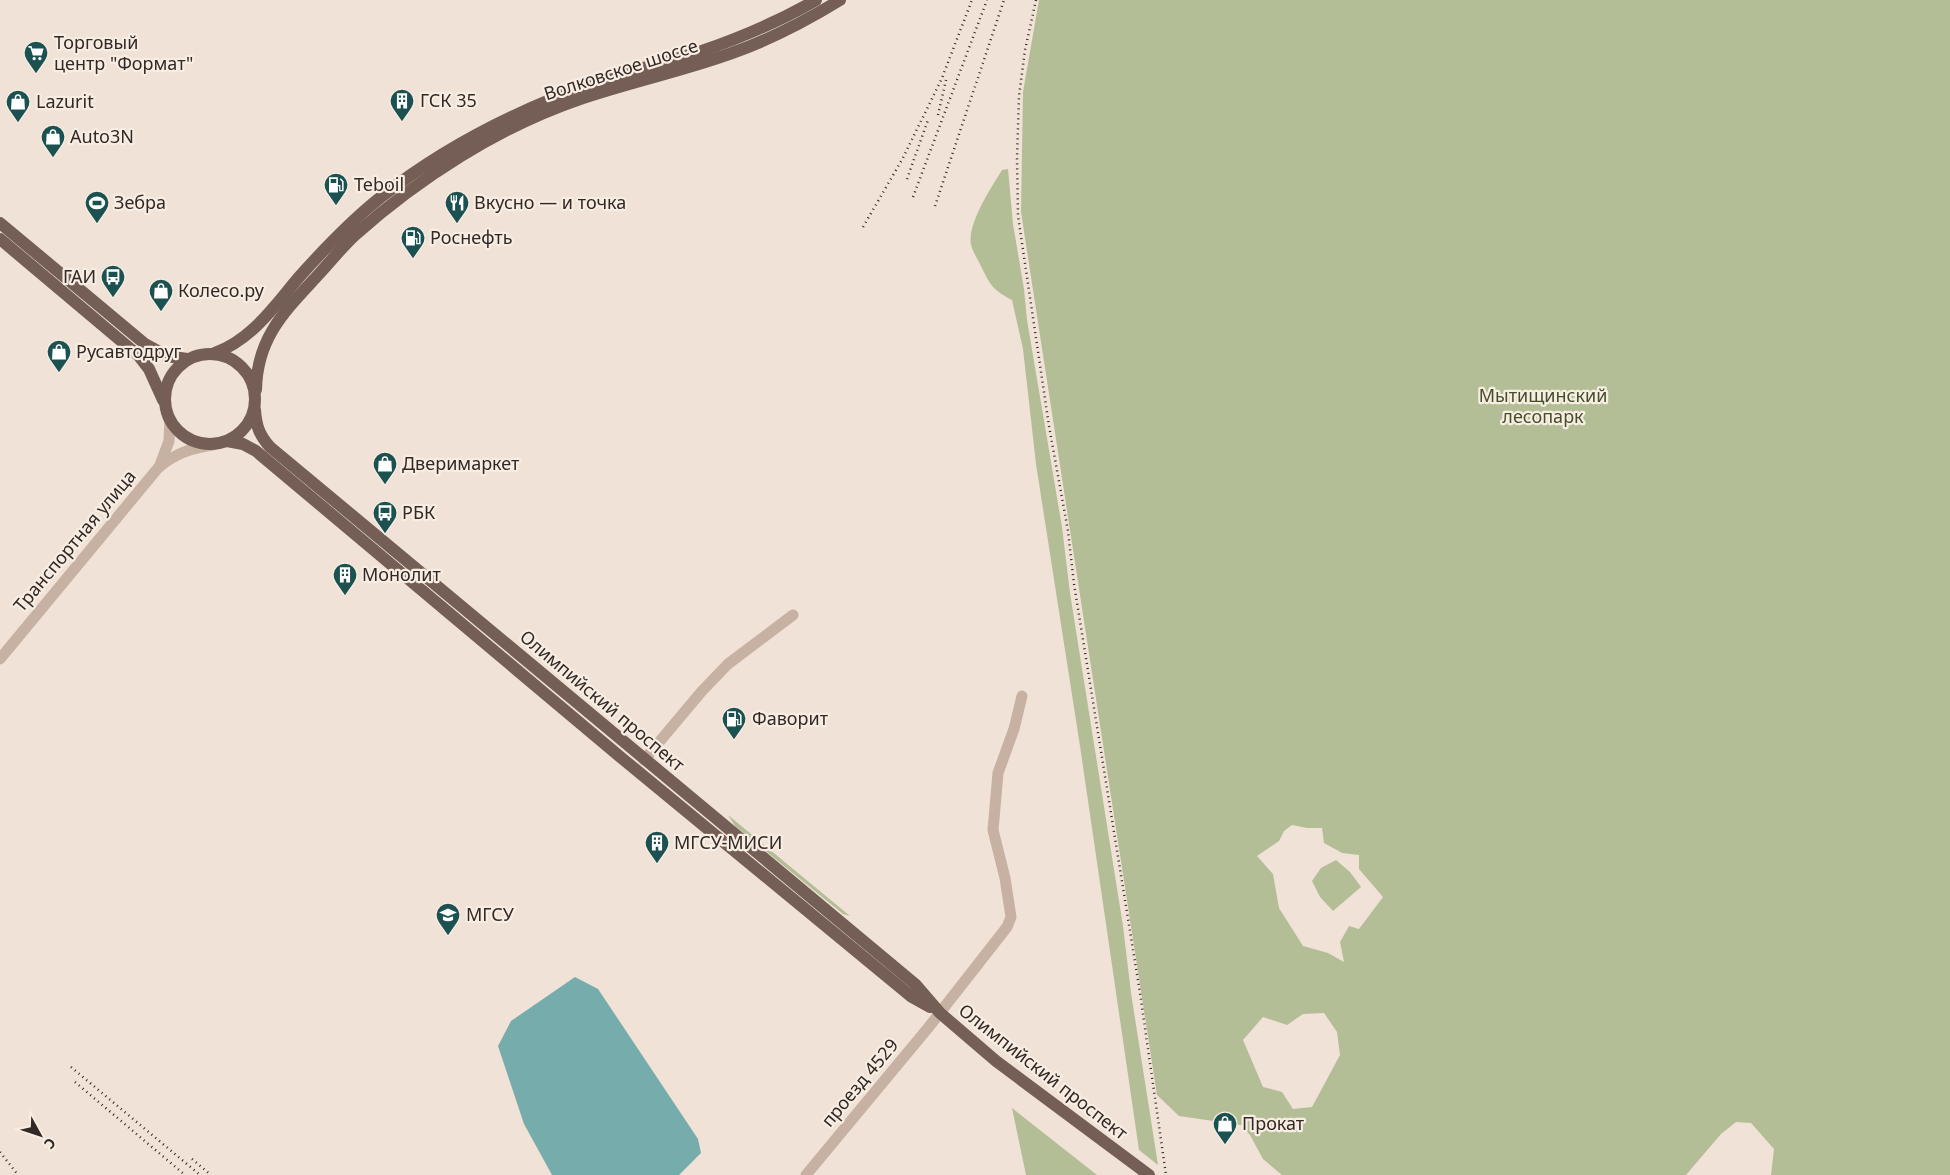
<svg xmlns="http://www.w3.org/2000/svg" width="1950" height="1175" font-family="'Noto Sans',sans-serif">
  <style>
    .green { fill: #b3be97; fill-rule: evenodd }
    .water { fill: #76acab }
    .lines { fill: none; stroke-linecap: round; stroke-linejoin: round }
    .minor { stroke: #c7b1a3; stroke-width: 11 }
    .major { stroke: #745e56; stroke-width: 12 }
    .rail { stroke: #322825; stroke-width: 2.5; stroke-dasharray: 1 4; stroke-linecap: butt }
    .labels { text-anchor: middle; stroke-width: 4.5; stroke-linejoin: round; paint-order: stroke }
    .poi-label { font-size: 18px; fill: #322825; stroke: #f8ede2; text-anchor: start }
    .street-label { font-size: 18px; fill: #322825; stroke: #f8ede2 }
    .park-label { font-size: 18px; fill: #434f29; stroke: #f8ede2 }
  </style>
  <rect width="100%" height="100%" fill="#f0e2d6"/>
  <g class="green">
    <path d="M1039,0H1950V1175H1771L1774,1149L1751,1123L1736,1122L1721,1134L1686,1175H1282L1263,1159L1250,1135L1241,1125L1179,1116L1157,1095L1021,212L1023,92ZM1292,825L1307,828H1322L1324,843L1342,853L1359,855V869L1383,897L1359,929L1349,926L1340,942L1344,962L1328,953L1303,946L1279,908L1273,874L1257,856L1279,841L1284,831ZM1324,1013L1337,1032L1340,1055L1312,1107L1293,1109L1282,1092L1263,1087L1243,1040L1263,1017L1287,1025L1303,1014Z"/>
    <path d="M1008,169L1013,224L1024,289L1027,320L1062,527L1070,593L1123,926L1131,993L1158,1165L1139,1150L1080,746L1036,464L1023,349L1012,300C993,290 990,285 981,266C978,260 973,252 971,245C967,224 991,188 1002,170Z"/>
    <polygon points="728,815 850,916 843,914 735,826"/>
    <polygon points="1336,860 1350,872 1361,887 1333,911 1320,897 1312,881 1321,868"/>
    <polygon points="1012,1108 1097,1175 1026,1175"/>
  </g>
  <polygon class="water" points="575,977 598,989 698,1139 701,1153 679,1175 552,1175 524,1124 498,1046 511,1021"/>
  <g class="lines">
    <g class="minor">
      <polyline points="160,465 169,441 170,419"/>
      <path d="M0,659L158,468C174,454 191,448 213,445"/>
      <polyline points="644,760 702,691 728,664 793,615"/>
      <polyline points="806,1175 928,1028 1007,927 1011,917 1005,878 993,830 998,773 1014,729 1022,696"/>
    </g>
    <g class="major">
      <polyline points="0,223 145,344 167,356 187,359"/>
      <polyline points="0,239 139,356 149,369 163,400"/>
      <path d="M215,353C253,339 275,305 300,276C325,248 352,220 381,197C446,146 520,109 597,82C632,70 668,62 702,51C742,37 780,21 816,0"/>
      <circle cx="210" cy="399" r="45"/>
      <path d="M256,390C257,337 285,311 319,274C331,261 342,247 355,235C419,178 498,127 580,99C630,82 682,71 732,53C769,40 806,21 840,0"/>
      <path d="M255,410C256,425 259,435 270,447L915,984L940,1013L996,1061L1149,1175"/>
      <polyline points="227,441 243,444 256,451 624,760 912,997 930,1007"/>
    </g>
    <g class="rail">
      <polyline points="1036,0 1025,50 1019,96 1017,158 1018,216 1049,426 1068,531 1074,584 1140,993 1166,1175"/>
      <polyline points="938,115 946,80"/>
      <polyline points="907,179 928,120"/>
      <polyline points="913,197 987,0"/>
      <polyline points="935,206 1004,0"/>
      <polyline points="863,227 903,158 942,78 972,0"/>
      <polyline points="71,1067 200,1175"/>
      <polyline points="75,1082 185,1175"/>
      <polyline points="0,1152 18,1175"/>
      <polyline points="192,1159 211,1175"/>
    </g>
  </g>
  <defs>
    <symbol id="supermarket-pin" viewBox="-11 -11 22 30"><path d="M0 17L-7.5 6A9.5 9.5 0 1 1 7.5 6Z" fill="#1c5152" stroke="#f8ede2"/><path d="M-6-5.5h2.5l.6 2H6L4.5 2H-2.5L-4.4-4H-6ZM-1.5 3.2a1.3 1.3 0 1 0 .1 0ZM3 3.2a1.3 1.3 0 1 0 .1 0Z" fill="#fff"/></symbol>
    <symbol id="building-pin" viewBox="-11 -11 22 30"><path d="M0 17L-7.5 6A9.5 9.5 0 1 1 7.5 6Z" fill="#1c5152" stroke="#f8ede2"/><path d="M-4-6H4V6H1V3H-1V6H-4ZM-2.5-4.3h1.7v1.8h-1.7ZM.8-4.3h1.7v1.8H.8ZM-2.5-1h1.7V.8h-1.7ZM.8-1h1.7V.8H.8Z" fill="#fff"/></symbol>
    <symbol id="shop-pin" viewBox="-11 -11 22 30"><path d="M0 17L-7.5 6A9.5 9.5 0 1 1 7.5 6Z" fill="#1c5152" stroke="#f8ede2"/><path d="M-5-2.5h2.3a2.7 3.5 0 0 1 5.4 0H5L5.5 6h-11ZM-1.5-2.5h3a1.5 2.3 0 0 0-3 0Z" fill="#fff"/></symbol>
    <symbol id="fuel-pin" viewBox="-11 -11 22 30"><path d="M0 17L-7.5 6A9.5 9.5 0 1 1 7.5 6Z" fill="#1c5152" stroke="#f8ede2"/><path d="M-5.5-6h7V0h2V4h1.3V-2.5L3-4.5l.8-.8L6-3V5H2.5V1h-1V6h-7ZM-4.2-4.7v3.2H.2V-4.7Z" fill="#fff"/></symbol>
    <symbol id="stadium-pin" viewBox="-11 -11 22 30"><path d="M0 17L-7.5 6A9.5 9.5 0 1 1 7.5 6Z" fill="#1c5152" stroke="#f8ede2"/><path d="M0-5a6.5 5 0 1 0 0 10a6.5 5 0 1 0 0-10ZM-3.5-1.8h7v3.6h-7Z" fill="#fff"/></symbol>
    <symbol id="restaurant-pin" viewBox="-11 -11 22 30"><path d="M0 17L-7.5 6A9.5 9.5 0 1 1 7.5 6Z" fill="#1c5152" stroke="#f8ede2"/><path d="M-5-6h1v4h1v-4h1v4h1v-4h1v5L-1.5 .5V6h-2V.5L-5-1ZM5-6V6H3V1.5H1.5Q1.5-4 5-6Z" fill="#fff"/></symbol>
    <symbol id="bus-pin" viewBox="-11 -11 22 30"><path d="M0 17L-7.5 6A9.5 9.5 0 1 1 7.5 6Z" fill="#1c5152" stroke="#f8ede2"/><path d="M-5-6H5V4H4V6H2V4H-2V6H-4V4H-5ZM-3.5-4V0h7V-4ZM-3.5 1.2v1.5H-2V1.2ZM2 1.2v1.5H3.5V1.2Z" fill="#fff"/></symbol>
    <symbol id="university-pin" viewBox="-11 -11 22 30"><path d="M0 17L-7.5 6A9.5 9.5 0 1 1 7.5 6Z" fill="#1c5152" stroke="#f8ede2"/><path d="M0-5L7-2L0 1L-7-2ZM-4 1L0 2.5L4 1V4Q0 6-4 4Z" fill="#fff"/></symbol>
  </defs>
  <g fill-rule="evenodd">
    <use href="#supermarket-pin" x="22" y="39" width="28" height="38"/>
    <use href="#building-pin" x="388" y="87" width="28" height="38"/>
    <use href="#shop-pin" x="4" y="88" width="28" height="38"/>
    <use href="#shop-pin" x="39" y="123" width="28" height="38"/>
    <use href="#fuel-pin" x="322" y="171" width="28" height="38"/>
    <use href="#stadium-pin" x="83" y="189" width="28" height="38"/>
    <use href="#restaurant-pin" x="443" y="189" width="28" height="38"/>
    <use href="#fuel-pin" x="399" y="224" width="28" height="38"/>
    <use href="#bus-pin" x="99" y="263" width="28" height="38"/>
    <use href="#shop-pin" x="147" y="277" width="28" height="38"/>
    <use href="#shop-pin" x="45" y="338" width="28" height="38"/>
    <use href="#shop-pin" x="371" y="450" width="28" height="38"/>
    <use href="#bus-pin" x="371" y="499" width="28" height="38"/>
    <use href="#building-pin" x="331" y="561" width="28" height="38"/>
    <use href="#fuel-pin" x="720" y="705" width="28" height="38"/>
    <use href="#building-pin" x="643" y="829" width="28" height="38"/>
    <use href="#university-pin" x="434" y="901" width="28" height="38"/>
    <use href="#shop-pin" x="1211" y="1110" width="28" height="38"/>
  </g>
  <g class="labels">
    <g class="poi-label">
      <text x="54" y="49">Торговый<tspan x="54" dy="21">центр "Формат"</tspan></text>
      <text x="420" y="107">ГСК 35</text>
      <text x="36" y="108">Lazurit</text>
      <text x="70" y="143">Auto3N</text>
      <text x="354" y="191">Teboil</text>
      <text x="114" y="209">Зебра</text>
      <text x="474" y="209">Вкусно — и точка</text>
      <text x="430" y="244">Роснефть</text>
      <text x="96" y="283" text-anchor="end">ГАИ</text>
      <text x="178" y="297">Колесо.ру</text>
      <text x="76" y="358">Русавтодруг</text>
      <text x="402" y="470">Дверимаркет</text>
      <text x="402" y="519">РБК</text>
      <text x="362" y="581">Монолит</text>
      <text x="752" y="725">Фаворит</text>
      <text x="674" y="849">МГСУ-МИСИ</text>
      <text x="466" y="921">МГСУ</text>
      <text x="1242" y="1130">Прокат</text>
    </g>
    <g class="street-label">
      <text transform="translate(621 70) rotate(-18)" y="6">Волковское шоссе</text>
      <text transform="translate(75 541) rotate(-50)" y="6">Транспортная улица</text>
      <text transform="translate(602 701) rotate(40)" y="6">Олимпийский проспект</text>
      <text transform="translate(1043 1072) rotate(38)" y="6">Олимпийский проспект</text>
      <text transform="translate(860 1083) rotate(-50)" y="6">проезд 4529</text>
    </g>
    <g class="park-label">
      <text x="1543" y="402">Мытищинский<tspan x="1543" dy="21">лесопарк</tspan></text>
    </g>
  </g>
  <g transform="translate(40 1135) rotate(130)" stroke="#f8ede2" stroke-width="4" paint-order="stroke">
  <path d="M0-4L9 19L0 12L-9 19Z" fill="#322825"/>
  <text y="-8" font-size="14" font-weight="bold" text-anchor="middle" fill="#322825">С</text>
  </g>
</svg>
